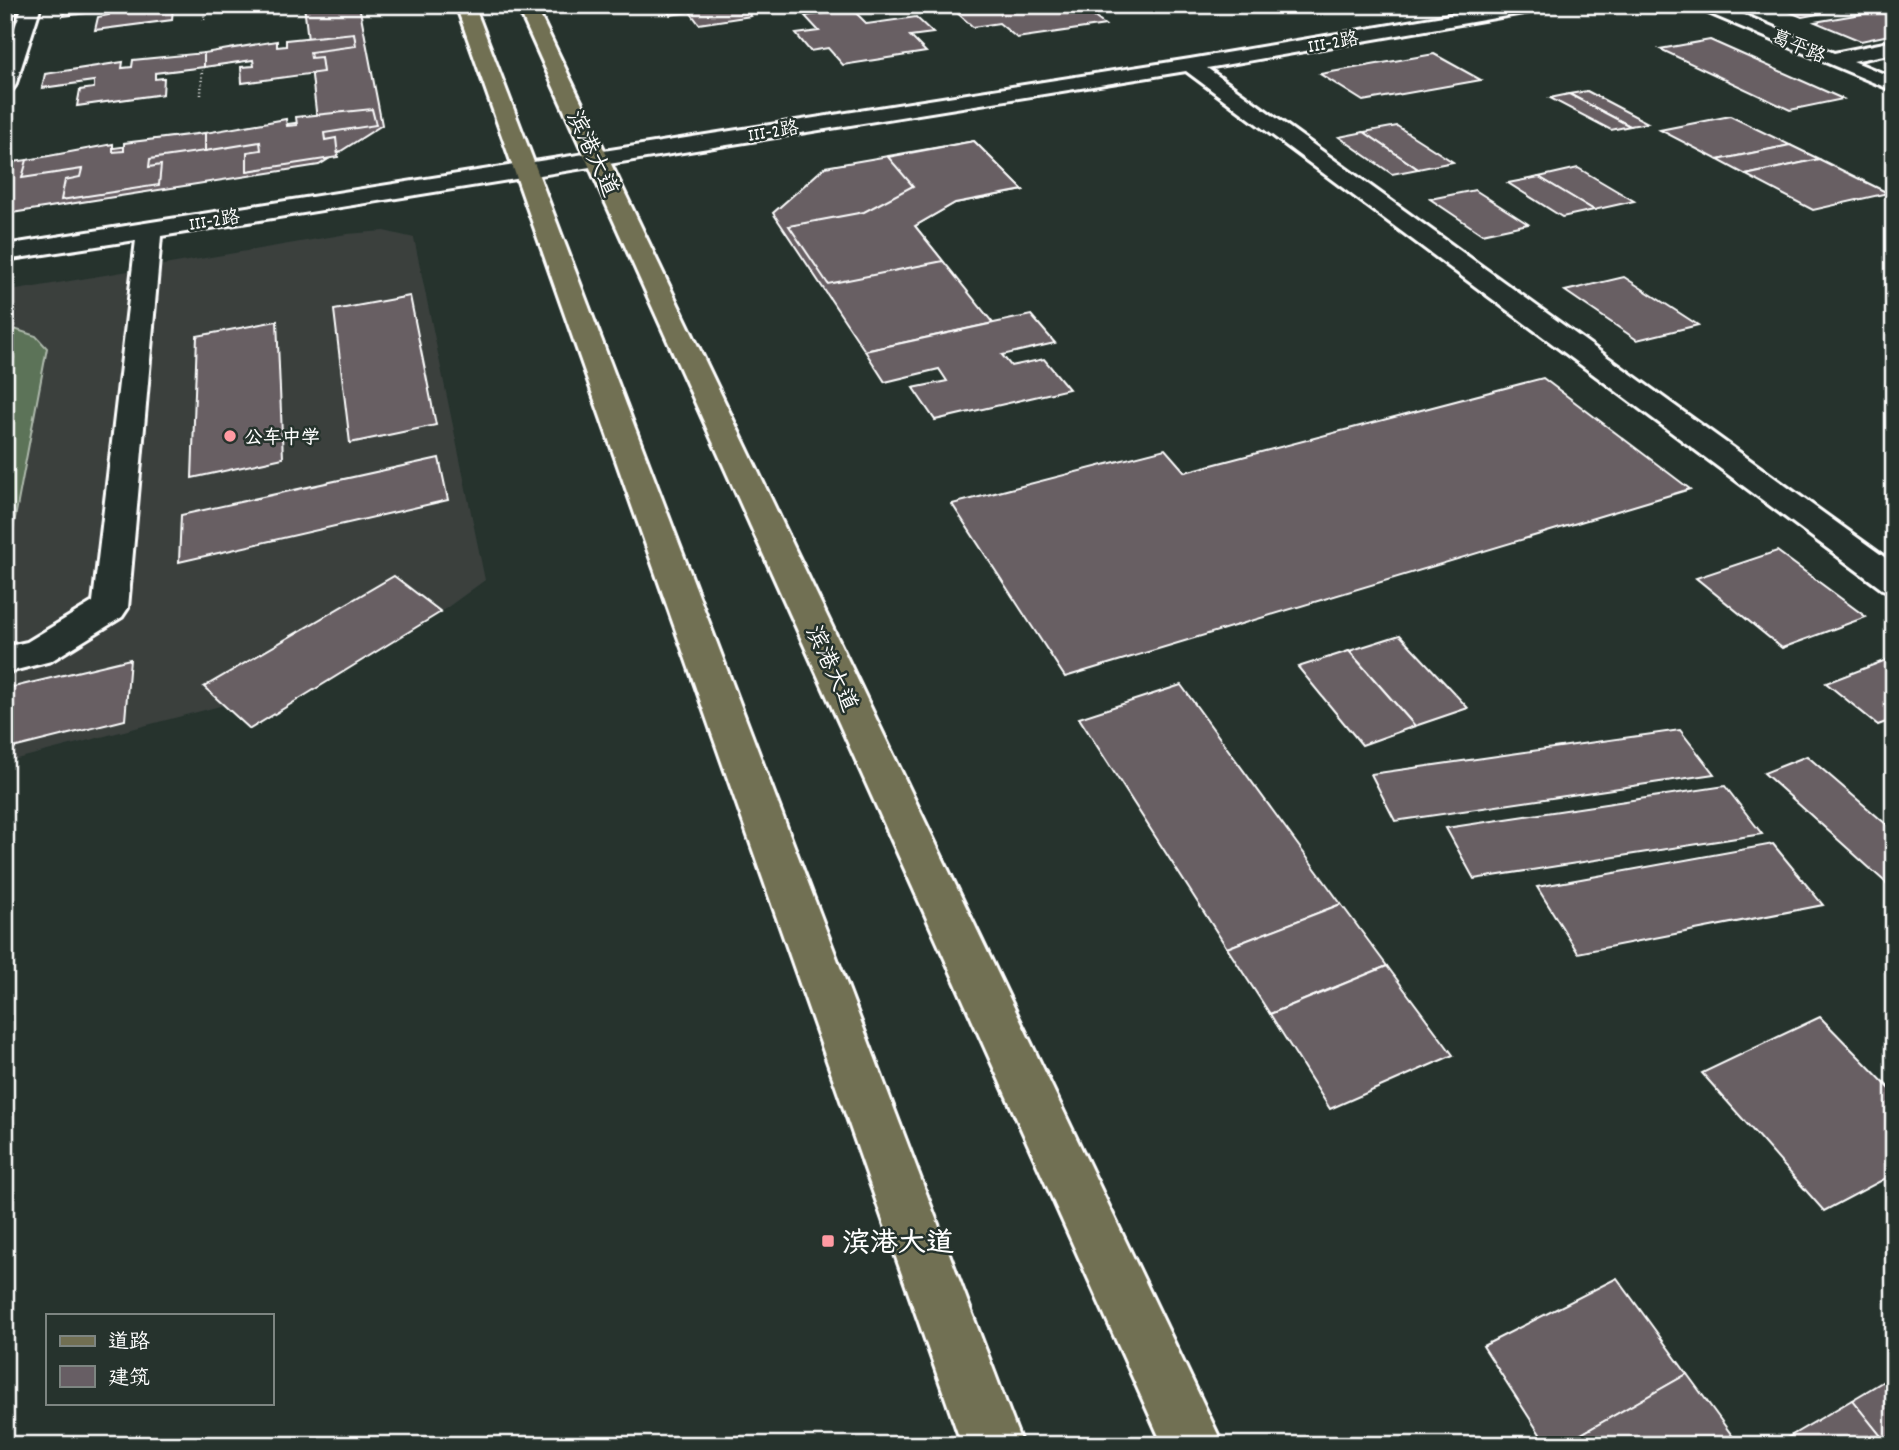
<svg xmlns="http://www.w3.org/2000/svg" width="1899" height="1450" font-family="Dekko,'LXGW WenKai TC',sans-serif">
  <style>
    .built { fill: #3a403e }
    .green { fill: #5c7358; stroke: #aeb9ac; stroke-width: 2 }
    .building { fill: #675e64; stroke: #fff; stroke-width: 2 }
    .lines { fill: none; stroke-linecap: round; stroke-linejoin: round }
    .minor-casing { stroke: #fff; stroke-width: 6 }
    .major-casing { stroke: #fff; stroke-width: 6 }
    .path { stroke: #fff; stroke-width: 2.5; stroke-dasharray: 1 2.5; stroke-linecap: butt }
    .minor { fill: #26332d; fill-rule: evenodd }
    .major { fill: #716f52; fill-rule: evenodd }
    .poi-dot { fill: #ff9aa2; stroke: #26332d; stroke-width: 2.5 }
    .labels { text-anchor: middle; stroke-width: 5; stroke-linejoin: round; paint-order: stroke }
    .far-street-label { font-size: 19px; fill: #fff; stroke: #26332d }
    .far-poi-label { font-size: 19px; font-weight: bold; fill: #fff; stroke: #26332d; text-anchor: start }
    .street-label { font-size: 23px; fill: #fff; stroke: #26332d }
    .near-poi-label { font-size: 28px; font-weight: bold; fill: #fff; stroke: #26332d; text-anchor: start }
  </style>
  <rect width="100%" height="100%" fill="#26332d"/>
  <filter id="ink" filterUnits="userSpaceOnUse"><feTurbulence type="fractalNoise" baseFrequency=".0143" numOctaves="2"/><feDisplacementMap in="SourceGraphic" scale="14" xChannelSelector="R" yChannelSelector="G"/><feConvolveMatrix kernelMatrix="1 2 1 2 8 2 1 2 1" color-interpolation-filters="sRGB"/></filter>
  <g filter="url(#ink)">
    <polygon class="built" points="384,231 414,238 485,580 441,612 250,729 224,705 5,762 5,292 347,234"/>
    <polygon class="green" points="5,326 36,336 47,348 9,550 5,554 5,396 14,357 5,348"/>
    <g class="building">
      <polygon points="66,5 164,5 164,9 173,7 172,20 95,30 98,17 109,15 110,10 63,16"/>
      <polygon points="242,5 292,5 243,11"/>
      <polygon points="304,5 359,5 382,125 319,165 5,214 5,163 317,120"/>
      <polygon points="663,5 742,5 751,16 699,24 690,12 670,15"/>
      <polygon points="994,5 1090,5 1095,9 1085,10 1105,25 1017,38 999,23 973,27 955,11"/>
      <polygon points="1773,5 1810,5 1828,12 1802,17"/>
      <polygon points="1810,5 1846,5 1853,8 1828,12"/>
      <polygon points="852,9 867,24 916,17 933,33 910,36 926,52 843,65 828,48 810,51 796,34 819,31 805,16"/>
      <polygon points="1878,11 1894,17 1894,34 1861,41 1815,22"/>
      <polygon points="18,12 13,24 5,25 5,14"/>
      <polygon points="354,33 356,46 310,52 311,58 321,57 323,72 242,83 241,67 254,66 253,60 204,67 204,53 277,41 277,47 286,46 286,40"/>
      <polygon points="1710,40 1843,99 1790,110 1660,49"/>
      <polygon points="204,53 204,67 155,73 155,79 164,78 163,94 77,106 80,90 94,88 94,81 42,88 45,74 123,62 122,68 132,67 133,60"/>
      <polygon points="1434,54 1481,80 1363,101 1320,74"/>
      <polygon points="1587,91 1648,123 1630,126 1569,94"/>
      <polygon points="1569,94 1630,126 1611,130 1550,98"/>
      <polygon points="372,109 376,125 324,133 325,140 336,138 338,157 247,171 247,152 261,150 260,142 205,151 205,133 286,119 287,126 297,125 296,117"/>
      <polygon points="1730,116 1790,145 1718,160 1660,130"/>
      <polygon points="1397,126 1453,162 1418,169 1364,132"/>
      <polygon points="1364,132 1418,169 1392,174 1339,137"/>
      <polygon points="205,133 205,151 150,159 149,167 161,165 159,185 61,200 65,180 80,177 82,169 22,178 27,160 113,144 113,152 124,151 124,143"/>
      <polygon points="974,141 1023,190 955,203 915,226 993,323 865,351 773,213 825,167"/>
      <polygon points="974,141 1023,190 955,203 915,226 943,261 828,284 789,226 864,212 913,186 888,157"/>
      <polygon points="1790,145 1819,159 1746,175 1718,160"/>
      <polygon points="1819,159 1888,193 1813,210 1746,175"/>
      <polygon points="1578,168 1634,201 1594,210 1539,177"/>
      <polygon points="1539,177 1594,210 1562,217 1508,183"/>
      <polygon points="1475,190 1528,224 1482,234 1430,199"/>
      <polygon points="1624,277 1698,325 1637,340 1565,291"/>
      <polygon points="410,296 436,425 350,443 334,310"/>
      <polygon points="1031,315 1055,343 1002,355 1011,366 1044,359 1069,389 935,420 913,388 947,381 939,369 885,382 865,351"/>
      <polygon points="277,321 283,458 192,478 197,336"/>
      <polygon points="1543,378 1690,489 1065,677 952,504 1165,449 1185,472"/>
      <polygon points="439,458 448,500 179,562 181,515"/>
      <polygon points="1777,551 1866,617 1782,648 1696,578"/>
      <polygon points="394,576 441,612 250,729 204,687"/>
      <polygon points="1400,635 1468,708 1415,726 1349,651"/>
      <polygon points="1349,651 1415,726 1362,745 1298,667"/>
      <polygon points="1894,657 1894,719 1878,725 1826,683"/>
      <polygon points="130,659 125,720 5,750 5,689"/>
      <polygon points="1181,685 1341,904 1227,948 1079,718"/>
      <polygon points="1680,730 1714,774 1395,821 1371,774"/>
      <polygon points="1807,756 1894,831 1894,890 1764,773"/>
      <polygon points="1725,786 1762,834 1474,879 1446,828"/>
      <polygon points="1773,844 1823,905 1578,953 1537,887"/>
      <polygon points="1341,904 1387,966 1270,1014 1227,948"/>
      <polygon points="1387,966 1453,1055 1330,1109 1270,1014"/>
      <polygon points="1820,1017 1894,1093 1894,1174 1824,1211 1702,1073"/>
      <polygon points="1617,1278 1687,1374 1562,1445 1547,1445 1483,1346"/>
      <polygon points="1687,1374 1739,1445 1562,1445"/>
      <polygon points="1894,1375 1894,1445 1888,1445 1852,1400"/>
      <polygon points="1852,1400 1888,1445 1775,1445"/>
    </g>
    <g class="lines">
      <defs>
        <g id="minor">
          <polygon points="23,5 41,5 15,86 12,90 5,92 5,56"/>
          <polygon points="1508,5 1550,5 1541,10 1207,68 1894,564 1894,593 1882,589 1186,71 161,236 128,608 122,617 51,661 5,673 5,647 27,642 93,602 136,240 5,260 5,245 1190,59"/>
          <polygon points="1696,5 1721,5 1834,53 1894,41 1894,53 1853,61 1894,78 1894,91 1699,9"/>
        </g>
        <g id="major">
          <polygon points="456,5 474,5 1022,1445 962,1445"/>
          <polygon points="517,5 535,5 1223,1445 1163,1445"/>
        </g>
      </defs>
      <use href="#minor" class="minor-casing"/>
      <use href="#major" class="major-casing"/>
      <g class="path">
        <polyline points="204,20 205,5"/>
        <polyline points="201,95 202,70"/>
      </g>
      <use href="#minor" class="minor"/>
      <use href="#major" class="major"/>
    </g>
  </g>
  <g class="poi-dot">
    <circle cx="230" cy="436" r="7"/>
    <rect x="821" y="1234" width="14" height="14" rx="3.5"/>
  </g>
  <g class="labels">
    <g class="far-street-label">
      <text transform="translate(1333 41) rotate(-10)" y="7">III-2路</text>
      <text transform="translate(1799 45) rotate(23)" y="7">葛平路</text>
      <text transform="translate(773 130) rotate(-9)" y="7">III-2路</text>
      <text transform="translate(214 219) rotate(-9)" y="7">III-2路</text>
    </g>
    <g class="far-poi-label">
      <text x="244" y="443">公车中学</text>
    </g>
    <g class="street-label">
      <text transform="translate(594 153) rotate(65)" y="8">滨港大道</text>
      <text transform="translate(833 668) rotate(65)" y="8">滨港大道</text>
    </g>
    <g class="near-poi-label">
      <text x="842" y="1251">滨港大道</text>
    </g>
  </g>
  <rect width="1899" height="1450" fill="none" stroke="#26332d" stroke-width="28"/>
  <rect x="14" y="14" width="1871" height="1422" fill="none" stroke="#fff" stroke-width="2.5" filter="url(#ink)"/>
  <rect x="46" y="1314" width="228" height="91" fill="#26332d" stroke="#7d8581" stroke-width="2"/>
  <rect x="60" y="1336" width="35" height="10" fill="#716f52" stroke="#7d8581" stroke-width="2"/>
  <text x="108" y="1348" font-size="21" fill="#ffffff">道路</text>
  <rect x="60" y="1366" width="35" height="21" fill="#675e64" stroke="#7d8581" stroke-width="2"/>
  <text x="108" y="1384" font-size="21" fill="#ffffff">建筑</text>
</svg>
